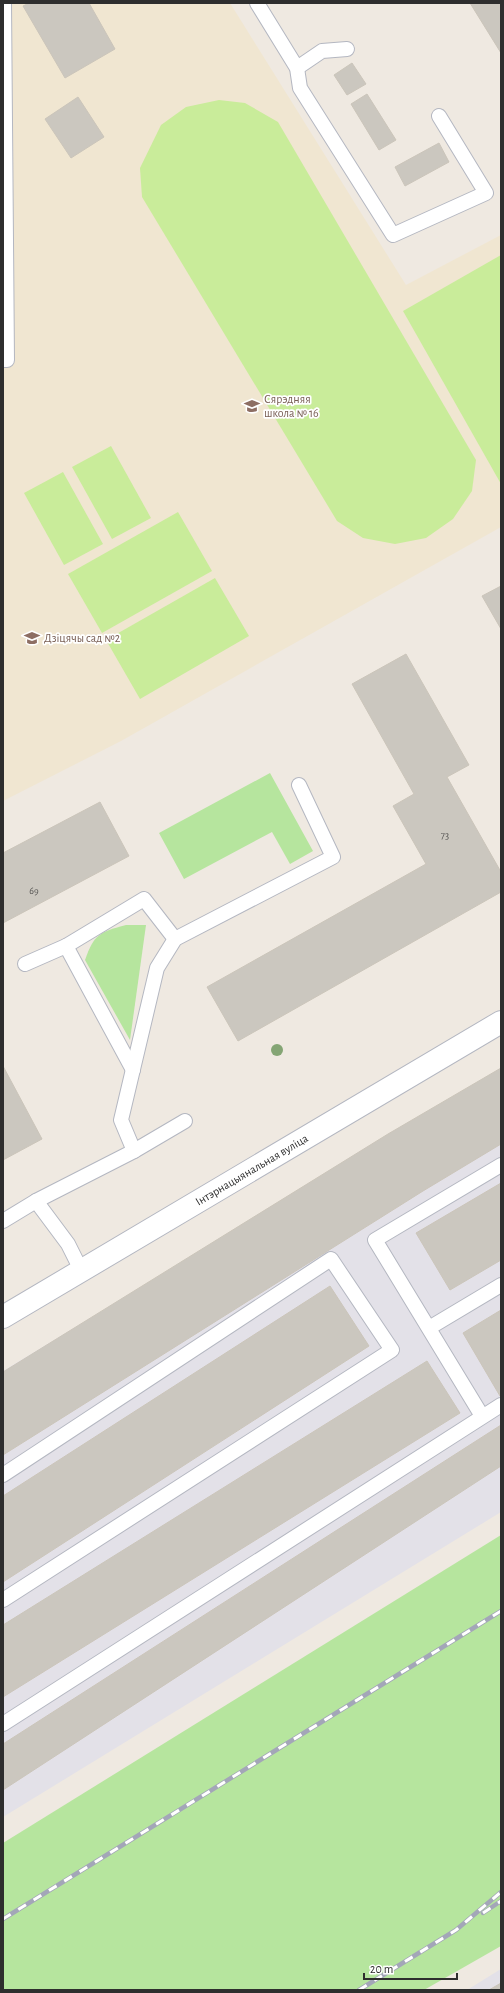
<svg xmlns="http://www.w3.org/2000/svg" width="504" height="1993" font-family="'Alegreya Sans',sans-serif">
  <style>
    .industrial { fill: #e3e1e8 }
    .education { fill: #f0e6d1 }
    .green { fill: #b6e59e }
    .pitch { fill: #c9ec9a }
    .building { fill: #cbc7bf; stroke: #cbc5ba }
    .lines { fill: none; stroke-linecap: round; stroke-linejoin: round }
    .lane-casing { stroke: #b4b7c1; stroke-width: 16 }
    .secondary-casing { stroke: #b4b7c1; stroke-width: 24 }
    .lane { stroke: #fff; stroke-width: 14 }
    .secondary { stroke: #fff; stroke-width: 22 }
    .rail-casing { stroke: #a3a6b8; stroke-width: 4.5 }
    .rail { stroke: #fff; stroke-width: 3; stroke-dasharray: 9; stroke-linecap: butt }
    .tree { fill: #84a574 }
    .labels { text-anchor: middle; stroke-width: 3.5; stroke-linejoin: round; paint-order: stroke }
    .number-label { font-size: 10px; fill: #555452 }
    .education-label { font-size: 12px; fill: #785e54; stroke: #fff; text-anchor: start }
    .street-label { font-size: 12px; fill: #2e2e2e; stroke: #fff }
  </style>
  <rect width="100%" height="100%" fill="#efe9e1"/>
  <g class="industrial">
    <polygon points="501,1069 501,1512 3,1817 3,1371"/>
    <polygon points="501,1969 501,1990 467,1990"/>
  </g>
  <polygon class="education" points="3,3 230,3 406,285 501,235 501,527 121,741 3,801"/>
  <g class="green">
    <polygon points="270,773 313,851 290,864 272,832 184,879 159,833"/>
    <path d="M126,925H146L130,1040L85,960C94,934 100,932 126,925Z"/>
    <polygon points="501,1535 501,1946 424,1990 3,1990 3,1843"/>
  </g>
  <g class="pitch">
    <polygon points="219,100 245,103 278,122 476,460 472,491 453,519 426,538 395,544 363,538 337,521 142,197 140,168 161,125 186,107"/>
    <polygon points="501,255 501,484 403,311"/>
    <polygon points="111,446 151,518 112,539 72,467"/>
    <polygon points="63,472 103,544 64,565 24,493"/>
    <polygon points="178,512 212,571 102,633 68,574"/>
    <polygon points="215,578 249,636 140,699 106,640"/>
  </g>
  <g class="building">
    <polygon points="29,3 89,3 115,49 65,78 23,6"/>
    <polygon points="470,3 501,3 501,53"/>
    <polygon points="352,63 366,84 347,95 334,75"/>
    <polygon points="367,94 396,140 379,150 351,104"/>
    <polygon points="78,97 104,137 71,158 45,119"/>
    <polygon points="439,143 449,162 405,186 395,167"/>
    <polygon points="501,586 501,629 482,596"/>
    <polygon points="406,654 469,765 447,777 501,872 501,892 238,1041 207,987 426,864 393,806 414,794 352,684"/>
    <polygon points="100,802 129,856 3,923 3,853"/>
    <polygon points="3,1066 42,1139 3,1160"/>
    <polygon points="501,1068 501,1144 423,1191 3,1455 3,1372 388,1134"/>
    <polygon points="501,1183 501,1260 450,1290 416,1233"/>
    <polygon points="330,1286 369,1346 3,1582 3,1496"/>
    <polygon points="501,1310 501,1395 500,1396 463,1333"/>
    <polygon points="427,1361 460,1413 3,1697 3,1625"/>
    <polygon points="501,1425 501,1466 3,1790 3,1744"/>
    <polygon points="501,1983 501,1990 489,1990"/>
  </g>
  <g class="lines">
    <defs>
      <g id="lane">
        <polyline points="257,3 297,68 300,88 393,235 486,193 439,116"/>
        <polyline points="297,68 322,51 347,49"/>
        <polyline points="3,360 7,360 4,3"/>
        <polyline points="66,946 133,1070"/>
        <polyline points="25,964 66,946 144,899 175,939"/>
        <polyline points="134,1151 185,1121"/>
        <polyline points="3,1221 36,1201"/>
        <polyline points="81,1270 68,1244 36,1201 134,1151 121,1120 157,968 175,939 333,857 299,785"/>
        <polyline points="429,1328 501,1285"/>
        <polyline points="482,1416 375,1240 501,1165"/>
        <polyline points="3,1475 331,1259 392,1350 3,1600"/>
        <polyline points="3,1724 501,1405"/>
      </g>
      <g id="secondary">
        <path id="s1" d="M3,1317L501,1022"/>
      </g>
    </defs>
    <use href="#lane" class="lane-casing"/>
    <use href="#secondary" class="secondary-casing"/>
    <use href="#lane" class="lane"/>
    <use href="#secondary" class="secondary"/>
    <defs>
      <g id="rail">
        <polyline points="483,1913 501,1901"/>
        <polyline points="3,1919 501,1611"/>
        <polyline points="359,1990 456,1930 501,1892"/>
      </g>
    </defs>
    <use href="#rail" class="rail-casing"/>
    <use href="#rail" class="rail"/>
  </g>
  <circle class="tree" cx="277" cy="1050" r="6"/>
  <defs>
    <symbol id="school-bare" viewBox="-9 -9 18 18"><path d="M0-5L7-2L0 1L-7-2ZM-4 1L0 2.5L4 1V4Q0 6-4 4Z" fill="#8d6e63" stroke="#fff" stroke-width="2.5" paint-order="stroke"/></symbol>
  </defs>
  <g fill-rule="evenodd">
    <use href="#school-bare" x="241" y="395" width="22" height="22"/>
    <use href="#school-bare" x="21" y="627" width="22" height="22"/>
  </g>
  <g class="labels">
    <g class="number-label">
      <text x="445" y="839">73</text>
      <text x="34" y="894">69</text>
    </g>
    <g class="education-label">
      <text x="264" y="403">Сярэдняя<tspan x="264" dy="14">школа № 16</tspan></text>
      <text x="44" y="642">Дзіцячы сад №2</text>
    </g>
    <g class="street-label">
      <text dy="4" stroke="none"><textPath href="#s1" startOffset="289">Інтэрнацыянальная вуліца</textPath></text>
    </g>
  </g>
  <rect width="504" height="1993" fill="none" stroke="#2e2e2e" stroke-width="8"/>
  <path d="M364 1973v6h93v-6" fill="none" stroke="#2e2e2e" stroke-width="2"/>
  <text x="370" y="1973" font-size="12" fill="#2e2e2e" stroke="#ffffff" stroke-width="3" paint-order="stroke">20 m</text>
</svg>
